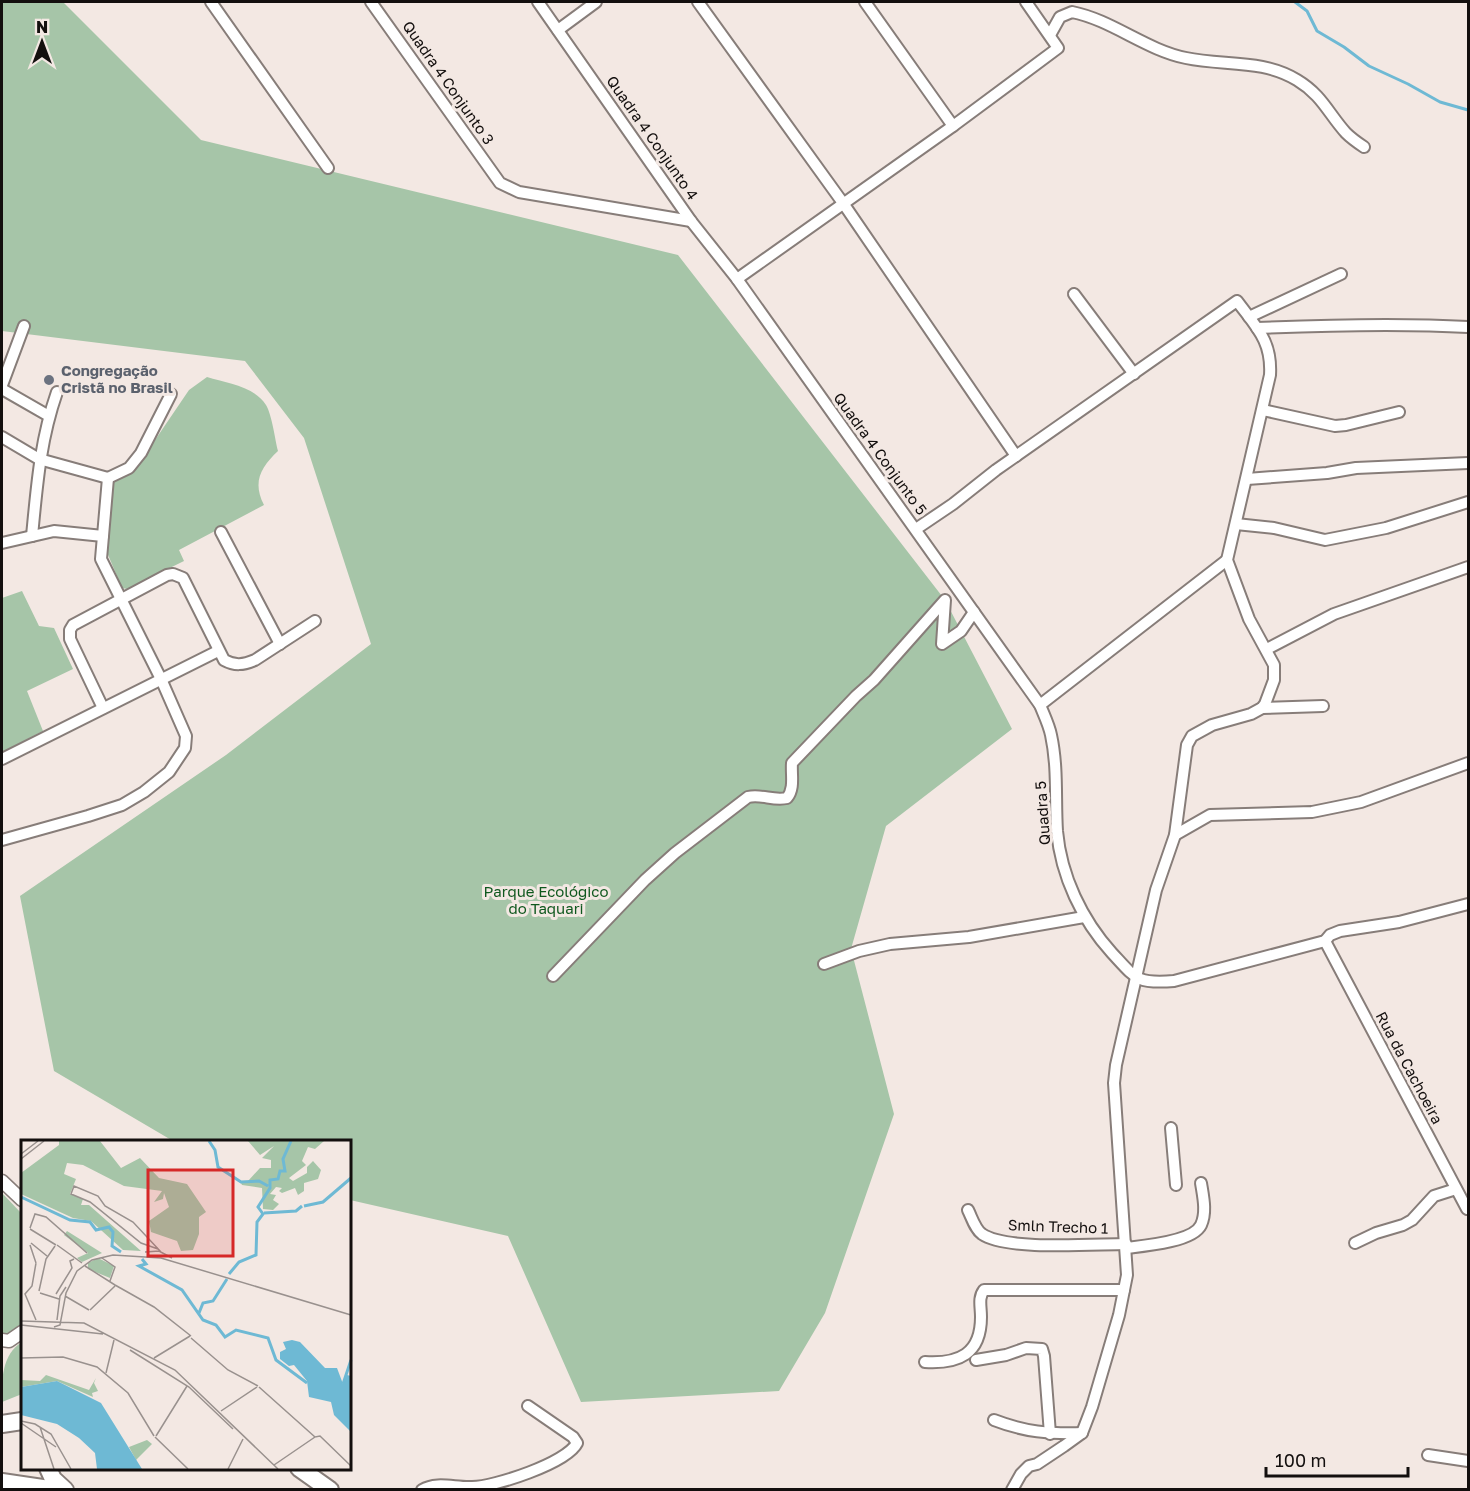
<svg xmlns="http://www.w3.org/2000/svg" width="1470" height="1491" font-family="'Golos Text',sans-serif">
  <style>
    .green { fill: #a6c5a8 }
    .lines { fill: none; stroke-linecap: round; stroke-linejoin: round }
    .stream { stroke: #6eb9d4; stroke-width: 3 }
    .minor-casing { stroke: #877d79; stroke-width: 14 }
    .tertiary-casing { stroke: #877d79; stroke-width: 15 }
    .primary-casing { stroke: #877d79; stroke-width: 20 }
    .minor { stroke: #fff; stroke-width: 10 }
    .tertiary { stroke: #fff; stroke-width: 12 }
    .primary { stroke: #fff; stroke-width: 16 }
    .worship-dot { fill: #6b7280; stroke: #f3e8e3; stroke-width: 2 }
    .labels { text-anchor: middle; stroke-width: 6; stroke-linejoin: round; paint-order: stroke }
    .street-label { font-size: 15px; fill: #130f0e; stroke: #f3e8e3 }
    .worship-label { font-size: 15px; font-weight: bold; fill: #5b616d; stroke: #f3e8e3; text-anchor: start }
    .park-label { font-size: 15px; fill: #0f581e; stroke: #f3e8e3 }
    .inset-river { fill: none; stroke: #6eb9d4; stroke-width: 3 }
    .inset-road { fill: none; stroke: #99918e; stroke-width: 1.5 }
    .view { fill: #d62828; fill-opacity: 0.15; stroke: #d62828; stroke-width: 3 }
    .inset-edge { fill: none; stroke: #130f0e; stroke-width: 3 }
  </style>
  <rect width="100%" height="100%" fill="#f3e8e3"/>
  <g class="green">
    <polygon points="2,2 63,2 201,140 678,255 945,600 1012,729 886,826 851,949 894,1114 825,1313 779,1391 581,1402 508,1236 350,1200 350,1142 173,1141 54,1071 20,896 226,755 371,644 304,438 245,361 2,331"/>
    <path d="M207,377C226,383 254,386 266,405C272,415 275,439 278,451C261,467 252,482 264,505L179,550L184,561L127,589L122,588L106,550L113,483L134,471L189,390Z"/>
    <polygon points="22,591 39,626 54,628 73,669 27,691 43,731 2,752 2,598"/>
    <path d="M2,1193L22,1214V1324C16,1330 11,1334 2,1333Z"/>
    <path d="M22,1342V1394L2,1402C1,1381 2,1354 22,1342Z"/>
  </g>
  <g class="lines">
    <polyline class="stream" points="1295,2 1307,11 1317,31 1344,47 1369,66 1408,84 1440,102 1468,110"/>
    <defs>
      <g id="minor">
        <polyline points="211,2 328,168"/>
        <polyline points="371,2 500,183 519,192 691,221"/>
        <path d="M538,2L691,221L737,279L1040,705C1044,715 1049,725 1051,735C1058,767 1055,799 1057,831C1061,876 1082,920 1112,953C1136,979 1137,984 1174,981L1325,941L1330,935L1340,931L1399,922L1468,904"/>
        <polyline points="698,2 843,203 1016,456"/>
        <polyline points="865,2 953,126"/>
        <polyline points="558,30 596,2"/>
        <path d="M1050,35L1060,17L1072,12C1112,20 1146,50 1186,58C1223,66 1263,59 1297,80C1322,95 1328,113 1346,133C1351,138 1358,143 1364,147"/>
        <polyline points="737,279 953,126 1058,48 1026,2"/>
        <polyline points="1074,294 1134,374"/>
        <polyline points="1249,317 1341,274"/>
        <path d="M1257,328C1328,325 1398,323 1468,327"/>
        <polyline points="2,385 24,326"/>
        <polyline points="2,389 49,416"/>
        <polyline points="1263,410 1335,426 1346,425 1399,412"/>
        <polyline points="2,437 39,459 108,478"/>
        <polyline points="108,478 129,468 141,453 171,394"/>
        <polyline points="1247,479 1327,473 1356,468 1468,463"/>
        <polyline points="1236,524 1274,528 1325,540 1386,528 1468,502"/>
        <path d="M916,529L953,504L996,470L1237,301C1257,328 1272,341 1270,375L1227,560L1249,619L1274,665V680L1265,704L1262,708L1251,714L1212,725L1192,736L1187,745L1175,835L1156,890L1116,1065L1114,1083L1127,1275L1119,1315L1092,1407L1082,1433L1064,1446L1037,1464L1029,1466L1021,1474L1012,1490"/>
        <polyline points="221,532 280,644"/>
        <path d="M32,536C37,485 40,441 57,392"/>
        <polyline points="2,543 54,531 103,536"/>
        <polyline points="1267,649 1334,614 1468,567"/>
        <polyline points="1040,705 1227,560"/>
        <path d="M103,708L70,639V630L73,625L167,575L173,574L183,578L224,660C235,666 243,665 255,660L315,621"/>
        <polyline points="1262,708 1323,706"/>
        <polyline points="2,759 218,651"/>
        <polyline points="1175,835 1210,815 1312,812 1361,802 1468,763"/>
        <polyline points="2,840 88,816 122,805 144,792 169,772 185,748 186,736 161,679 101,559 108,478"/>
        <polyline points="1325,941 1467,1209"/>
        <polyline points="824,964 859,951 890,944 969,937 1084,917"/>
        <path d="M553,976L645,880L675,853L748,797C762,794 773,801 787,798C795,788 791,775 792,763L856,696L874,680L945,600L942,644L961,631L974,612"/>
        <polyline points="1171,1128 1176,1185"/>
        <path d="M968,1210C972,1218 975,1229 982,1234C1007,1251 1094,1244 1126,1244"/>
        <polyline points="1355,1243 1376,1233 1403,1225 1412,1220 1434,1196 1456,1189"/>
        <path d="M1126,1248C1143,1246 1193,1242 1201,1225C1207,1212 1203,1196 1201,1183"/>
        <polyline points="976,1360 1006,1355 1026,1348 1042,1349 1044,1356 1050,1434"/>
        <path d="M925,1362C959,1364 981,1354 981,1317C981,1306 978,1298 984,1290H1124"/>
        <path d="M994,1420C1025,1432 1049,1434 1082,1433"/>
        <polyline points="1428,1455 1468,1461"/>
        <path d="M422,1490C437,1481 455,1488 472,1487C494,1487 567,1463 577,1443L573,1437L528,1406"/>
      </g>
      <g id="tertiary">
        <polyline points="2,1181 22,1200"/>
        <polyline points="2,1340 9,1341 22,1332"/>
      </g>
      <g id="primary">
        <polyline points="2,1424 22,1421"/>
        <polyline points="48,1468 53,1479 65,1490"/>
        <polyline points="299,1468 330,1490"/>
        <polyline points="2,1482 56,1490"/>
      </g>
    </defs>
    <use href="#minor" class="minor-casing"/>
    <use href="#tertiary" class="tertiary-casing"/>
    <use href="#primary" class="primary-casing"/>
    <use href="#minor" class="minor"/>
    <use href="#tertiary" class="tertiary"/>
    <use href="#primary" class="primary"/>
  </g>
  <circle class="worship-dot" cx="49" cy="380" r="6"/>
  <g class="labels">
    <g class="street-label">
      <text transform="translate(448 83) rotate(55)" y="5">Quadra 4 Conjunto 3</text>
      <text transform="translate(652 138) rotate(55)" y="5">Quadra 4 Conjunto 4</text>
      <text transform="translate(880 454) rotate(54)" y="5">Quadra 4 Conjunto 5</text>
      <text transform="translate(1043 813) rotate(-94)" y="5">Quadra 5</text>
      <text transform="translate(1409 1068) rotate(62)" y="5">Rua da Cachoeira</text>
      <text transform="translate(1058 1227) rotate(2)" y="5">Smln Trecho 1</text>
    </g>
    <g class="worship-label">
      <text x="61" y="376">Congregação<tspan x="61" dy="17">Cristã no Brasil</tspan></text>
    </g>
    <g class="park-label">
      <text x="546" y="897">Parque Ecológico<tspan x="546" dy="17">do Taquari</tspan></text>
    </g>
  </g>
  <g transform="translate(21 1140)">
    <rect width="330" height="330" fill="#f3e8e3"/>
    <path d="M38,1H79L100,28L119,18L138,38L166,44L185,72L178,77V94L172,110L160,111L156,101L130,92L128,81L148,67L143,53L142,59L133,62L141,51L103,46L62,25L46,23L43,34L55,39L49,54L62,59L60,65H68L120,111L102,110L70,81L52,78L0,54V33L38,5ZM227,1H303L294,9L287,7L281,21L285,25L268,38L272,41L286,33V27L292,21L300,30L297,39L283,43V51L277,55L274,48L261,53L258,51L261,48L255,47L249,54L255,55L252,60L258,64L252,70L242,69L241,48L221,45L219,41H227L239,28H250V20L241,18L253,6L239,15ZM46,91L81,113L61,122L56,118L67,113L43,95ZM77,118L93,126L89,138L67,129V123ZM25,235L68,250L75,238L73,243L77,251L71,253L72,257L36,241L0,247V240L19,241ZM126,300L131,304L115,320L108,307Z" fill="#a6c5a8"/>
    <path d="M271,200L279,202L304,228H316L322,244L326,235L330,236V292L313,275L310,262L288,257L286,241L273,225L268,226L259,219V212L265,209L262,202ZM36,241L80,263L121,329H76L74,313L58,298L36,284L0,275V247Z" fill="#6eb9d4"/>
    <path class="inset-river" d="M188,1L194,10L197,27L220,42L238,41L247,46M0,57L49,80L69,82L75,90L88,87L92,92L91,106L100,112M283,66L302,62L330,38M243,73L275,71L281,66M121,119L125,124L118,126L161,150L182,180L195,185L204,197L215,190L247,198L255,220L286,243M208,134L218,122L235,115L236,82L242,74L237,67L249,48V40L257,39L259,31H264L262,19L270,1M178,173L182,163L192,161L206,139M322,244L330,220"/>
    <path class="inset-road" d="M0,14L17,1M0,19L23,1M9,88L14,74L25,77L66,113M9,89L35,105M10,103L26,116M9,105L15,123M36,105L61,123M137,109L120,103L69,62L50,54L53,46L77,56L84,66L112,82L140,112M124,112L138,111L151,118M81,118L94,127L89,141M64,126L94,145M94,145L133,167L170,196M18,151L25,119L34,106M19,153L38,159M35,154L51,128L49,121L53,119M44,156L68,170M69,170L94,146M15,180L4,154L11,146L15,123M36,180L39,156L45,147M0,181L63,183L154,230L257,329M0,185L82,194M33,187L39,185L45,153L56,131L71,120L92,115L140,118L330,175M170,198L207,230L237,246M109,210L168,247L212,289M0,218L42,217L76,227L107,253L133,296M133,218L169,196M85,233L93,200M238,247L294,297L299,296L330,326M200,271L236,247M0,281L14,284L30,294L50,329M0,283L35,307M19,287L33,329M135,296L166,246M134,297L167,329M253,325L294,297M207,329L222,299"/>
    <path class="view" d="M127,30H212V116H127Z"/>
    <rect width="330" height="330" class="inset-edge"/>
  </g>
  <rect width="1470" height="1491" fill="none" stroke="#130f0e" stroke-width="6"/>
  <g transform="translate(42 42)" stroke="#f3e8e3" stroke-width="4.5" paint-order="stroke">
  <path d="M0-4.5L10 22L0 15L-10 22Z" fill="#130f0e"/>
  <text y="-9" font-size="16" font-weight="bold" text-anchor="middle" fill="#130f0e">N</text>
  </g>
  <path d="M1266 1467v9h142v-9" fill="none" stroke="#130f0e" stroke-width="3"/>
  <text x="1275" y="1467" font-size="18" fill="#130f0e" stroke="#f3e8e3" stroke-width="4.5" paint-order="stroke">100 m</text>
</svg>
